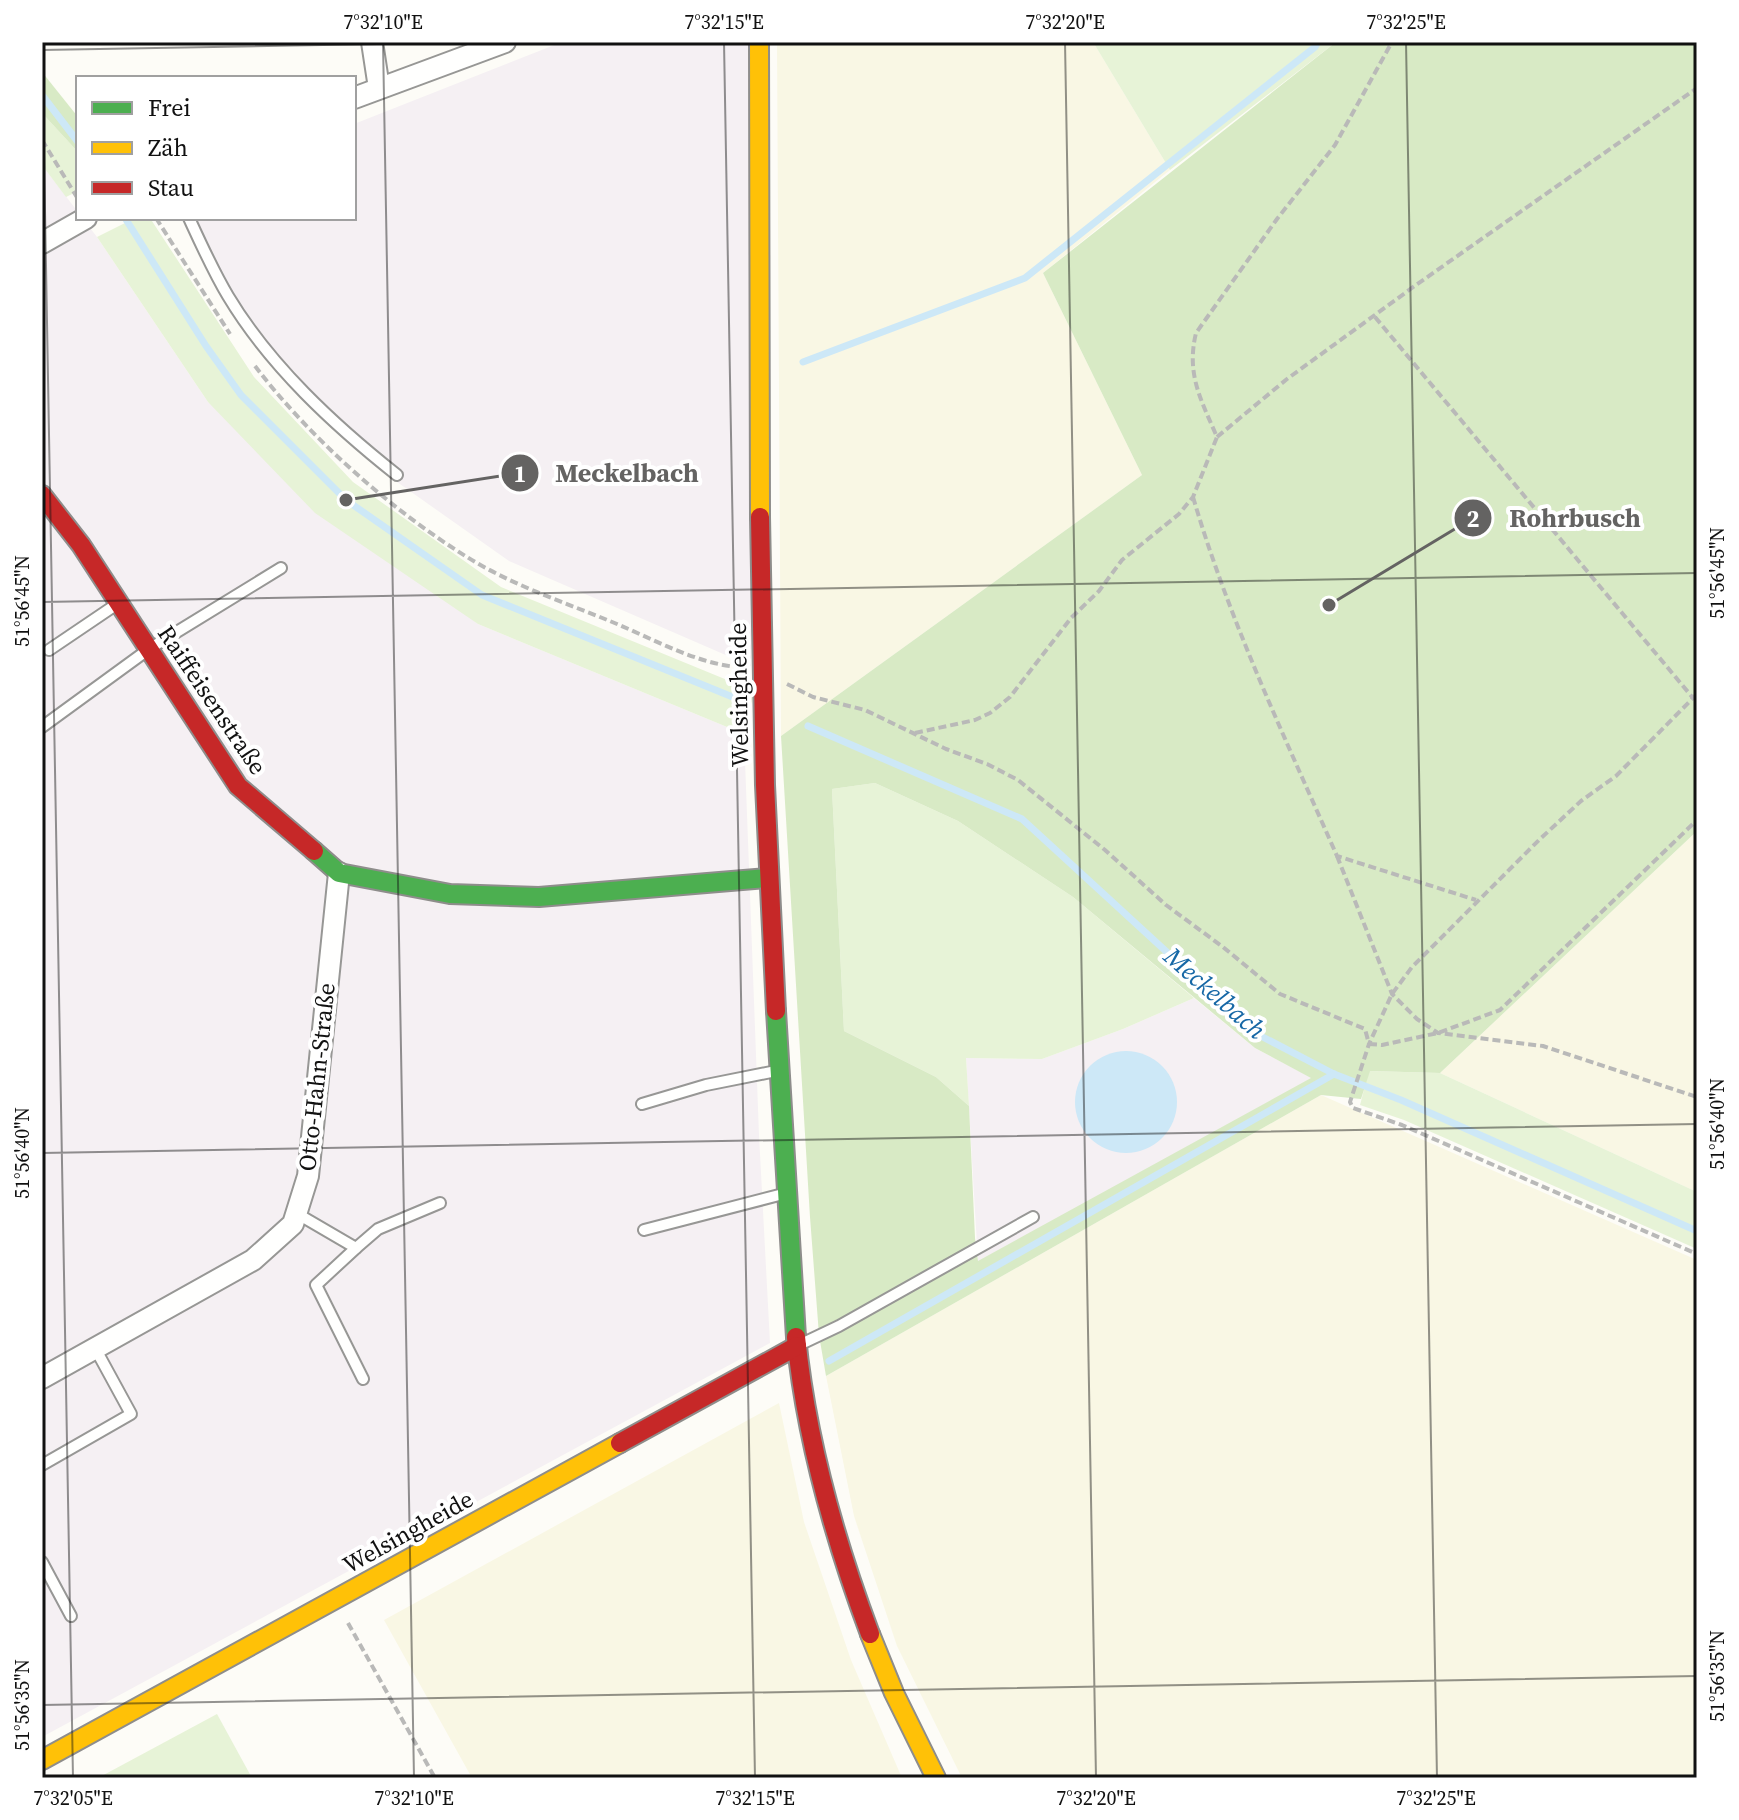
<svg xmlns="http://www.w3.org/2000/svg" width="1739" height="1820" font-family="'Source Serif 4',serif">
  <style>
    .industrial { fill: #f5f0f3 }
    .farmland { fill: #f9f7e4 }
    .green { fill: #e7f3d7 }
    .forest { fill: #d8eac5; fill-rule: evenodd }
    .water { fill: #cde8f7 }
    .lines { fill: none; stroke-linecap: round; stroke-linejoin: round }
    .stream { stroke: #cde8f7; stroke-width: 7 }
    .lane-casing { stroke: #979795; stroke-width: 14 }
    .street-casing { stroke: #979795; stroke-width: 24 }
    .fast-casing { stroke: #8e8d8b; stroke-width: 22 }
    .slow-casing { stroke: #8e8d8b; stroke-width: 22 }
    .jam-casing { stroke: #8e8d8b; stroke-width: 22 }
    .path { stroke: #b9b9b8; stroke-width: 4; stroke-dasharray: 8 4; stroke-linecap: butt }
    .lane { stroke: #fffffe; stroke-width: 10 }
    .street { stroke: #fffffe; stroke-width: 20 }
    .fast { stroke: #4caf50; stroke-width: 18 }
    .slow { stroke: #ffc107; stroke-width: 18 }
    .jam { stroke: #c62828; stroke-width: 18 }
    .ticks { fill: none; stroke: #111; stroke-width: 2; stroke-opacity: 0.45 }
    .labels { text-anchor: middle; stroke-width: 8; stroke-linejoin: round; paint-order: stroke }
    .street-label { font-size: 24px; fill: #111; stroke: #fff }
    .water-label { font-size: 26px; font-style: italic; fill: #1768a6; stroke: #fff }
    .leader { fill: none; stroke: #646362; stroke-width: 3 }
    .callout-dot { fill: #646362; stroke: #fff; stroke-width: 3 }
    .mark-label { font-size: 24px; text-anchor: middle; font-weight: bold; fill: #fff }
    .callout-label { font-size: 26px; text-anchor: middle; font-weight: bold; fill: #646362; stroke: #fff; stroke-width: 8; stroke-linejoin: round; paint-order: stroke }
    .neatline { fill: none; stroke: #111; stroke-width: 3 }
    .ticks-label { font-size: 20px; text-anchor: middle; fill: #111 }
  </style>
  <rect width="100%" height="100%" fill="#fdfcf7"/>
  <g class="industrial">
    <polygon points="562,42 750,42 751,666 509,561 373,465 275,362 181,218 354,218 354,124"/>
    <polygon points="42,165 97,237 208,402 478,624 744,734 759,1135 770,1343 42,1737"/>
    <polygon points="1194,998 1255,1048 1312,1078 978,1262 966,1058 1042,1059 1123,1029"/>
  </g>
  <g class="farmland">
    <polygon points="777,42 1093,42 1170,170 1043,273 1142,475 781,736"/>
    <polygon points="1697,831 1697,1192 1440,1073"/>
    <polygon points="1321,1095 1697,1260 1697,1778 962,1778 897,1646 854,1516 826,1376"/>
    <polygon points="779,1403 804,1522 851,1660 902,1778 472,1778 384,1620"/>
  </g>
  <g class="green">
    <polygon points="1093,42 1336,42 1170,170"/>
    <polygon points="42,113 78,152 78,191 66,197 42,165"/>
    <polygon points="135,218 150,218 254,377 353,482 501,587 754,691 744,734 478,624 315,513 208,402 97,237"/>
    <polygon points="875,783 958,821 1073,897 1194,998 1123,1029 1042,1059 966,1058 969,1106 936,1077 844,1031 832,789"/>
    <polygon points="1369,1071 1440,1073 1697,1192 1697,1249 1404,1120 1360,1105"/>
    <polygon points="217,1714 252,1778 98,1778"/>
  </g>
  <g class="forest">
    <path d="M1336,42H1697V831L1440,1073L1370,1071L1361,1099L1321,1095L826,1376L819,1335L810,1217L781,736L1142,475L1043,273ZM875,783L958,821L1073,897L1255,1048L1311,1078L978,1261L975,1238L969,1106L936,1077L844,1031L832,789Z"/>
    <polygon points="42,72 78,117 78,152 42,113"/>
  </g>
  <circle class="water" cx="1126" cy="1102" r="51"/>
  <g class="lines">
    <g class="stream">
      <polyline points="42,95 78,142"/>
      <polyline points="125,218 206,346 241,395 346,500 482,595 740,700"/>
      <polyline points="803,362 1025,278 1315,47 1318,42"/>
      <polyline points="808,726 1022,819 1255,1033 1334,1074 1401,1100 1697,1231"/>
      <polyline points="829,1361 1334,1074"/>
    </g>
    <defs>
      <g id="lane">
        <path d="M189,218C201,244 213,271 228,296C270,366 334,425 397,475"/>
        <polyline points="49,650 117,604"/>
        <polyline points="42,727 149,649 281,568"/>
        <polyline points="642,1104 706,1085 776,1071"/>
        <polyline points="296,1213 356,1248 316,1285 363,1379"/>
        <polyline points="644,1230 783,1194"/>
        <polyline points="356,1248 378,1229 440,1203"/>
        <polyline points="799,1345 839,1326 1033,1217"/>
        <polyline points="42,1465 131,1414 95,1348"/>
        <polyline points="42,1562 71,1616"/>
      </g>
      <g id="street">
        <polyline points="372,42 379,88"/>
        <polyline points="354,98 505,42"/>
        <polyline points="42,243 86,218"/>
        <polyline points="42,1378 253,1260 293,1224 308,1176 339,873"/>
      </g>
      <g id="fast">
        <polyline points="314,851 339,873 450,894 539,897 767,878"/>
        <polyline points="776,1011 796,1337"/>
      </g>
      <g id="slow">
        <polyline points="759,42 760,517"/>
        <polyline points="870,1634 894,1693 936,1778"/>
        <polyline points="42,1760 620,1443"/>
      </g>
      <g id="jam">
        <polyline points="42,495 81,545 238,786 314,851"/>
        <polyline points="760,517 765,785 776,1011"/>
        <path d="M796,1337C806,1439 834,1538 870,1634"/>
        <polyline points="620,1443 797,1346"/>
      </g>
    </defs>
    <use href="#lane" class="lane-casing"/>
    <use href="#street" class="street-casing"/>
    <use href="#fast" class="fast-casing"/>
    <use href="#slow" class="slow-casing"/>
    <use href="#jam" class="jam-casing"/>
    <g class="path">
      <polyline points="42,140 78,199"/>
      <polyline points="156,218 230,334"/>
      <polyline points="1375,317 1693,698"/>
      <path d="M255,366C309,437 391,510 467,557C513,586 567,603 617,624C655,640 696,663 737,667"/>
      <polyline points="1217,437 1287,379 1416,285 1697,88"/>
      <path d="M1193,497C1229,620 1285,738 1337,856L1476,900"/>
      <polyline points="787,684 813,697 865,710 946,749 987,764 1018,780 1105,850 1166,905 1223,947 1280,994 1365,1029 1369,1044"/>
      <polyline points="1697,694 1616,776 1581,801 1539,840 1412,967 1392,994 1369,1044 1350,1102 1353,1108 1402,1125 1697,1254"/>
      <path d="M915,733L975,720L990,713L1010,697L1071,618L1099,591L1122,560L1179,514L1193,497L1217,437C1201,400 1186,374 1196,333L1277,219L1335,145L1392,42"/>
      <polyline points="1337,856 1392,994 1417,1019 1438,1033 1543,1046 1697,1097"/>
      <polyline points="1369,1044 1382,1045 1438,1033 1500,1010 1697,820"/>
      <polyline points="348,1623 435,1778"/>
    </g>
    <use href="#lane" class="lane"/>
    <use href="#street" class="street"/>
    <use href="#fast" class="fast"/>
    <use href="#slow" class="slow"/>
    <use href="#jam" class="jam"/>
  </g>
  <path class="ticks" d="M42,42L73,1778M383,42L414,1778M724,42L755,1778M1065,42L1096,1778M1406,42L1437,1778M42,50L488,42M42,602L1697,573M42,1153L1697,1124M42,1705L1697,1676"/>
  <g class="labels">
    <g class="street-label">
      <text transform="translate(739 695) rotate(-91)" y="8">Welsingheide</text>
      <text transform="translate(212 700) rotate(56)" y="8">Raiffeisenstraße</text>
      <text transform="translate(317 1077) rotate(-84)" y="8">Otto-Hahn-Straße</text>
      <text transform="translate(408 1532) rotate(-29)" y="8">Welsingheide</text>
    </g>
    <g class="water-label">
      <text transform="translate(1215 993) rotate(41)" y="9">Meckelbach</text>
    </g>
  </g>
  <path class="leader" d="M346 500L520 473M1329 605L1473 518"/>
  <g class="callout-dot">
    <circle cx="346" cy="500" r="8"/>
    <circle cx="1329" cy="605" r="8"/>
    <circle cx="520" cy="473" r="20"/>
    <circle cx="1473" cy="518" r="20"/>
  </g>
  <g class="mark-label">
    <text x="520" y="482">1</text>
    <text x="1473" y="527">2</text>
  </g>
  <g class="callout-label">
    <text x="627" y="482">Meckelbach</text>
    <text x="1575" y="527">Rohrbusch</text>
  </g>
  <rect width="1739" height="1820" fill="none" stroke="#ffffff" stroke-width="88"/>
  <rect x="76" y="76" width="280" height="144" fill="#ffffff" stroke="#a0a0a0" stroke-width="2"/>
  <rect x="92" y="102" width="40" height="12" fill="#4caf50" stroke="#a0a0a0" stroke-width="2"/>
  <text x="148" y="116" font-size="24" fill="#111111">Frei</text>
  <rect x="92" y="142" width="40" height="12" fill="#ffc107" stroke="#a0a0a0" stroke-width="2"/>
  <text x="148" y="156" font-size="24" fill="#111111">Zäh</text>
  <rect x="92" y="182" width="40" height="12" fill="#c62828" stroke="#a0a0a0" stroke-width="2"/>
  <text x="148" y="196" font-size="24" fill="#111111">Stau</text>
  <rect x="44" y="44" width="1651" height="1732" class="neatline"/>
  <g class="ticks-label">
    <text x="383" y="29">7°32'10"E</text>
    <text x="724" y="29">7°32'15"E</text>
    <text x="1065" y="29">7°32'20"E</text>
    <text x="1406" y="29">7°32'25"E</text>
    <text transform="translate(1717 573) rotate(-90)" y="7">51°56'45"N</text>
    <text transform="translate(22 601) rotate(-90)" y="7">51°56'45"N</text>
    <text transform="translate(1717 1124) rotate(-90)" y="7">51°56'40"N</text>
    <text transform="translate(22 1153) rotate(-90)" y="7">51°56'40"N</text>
    <text transform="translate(1717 1676) rotate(-90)" y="7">51°56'35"N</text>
    <text transform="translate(22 1705) rotate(-90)" y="7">51°56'35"N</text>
    <text x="73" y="1805">7°32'05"E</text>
    <text x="414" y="1805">7°32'10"E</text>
    <text x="755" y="1805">7°32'15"E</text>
    <text x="1096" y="1805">7°32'20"E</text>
    <text x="1436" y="1805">7°32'25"E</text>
  </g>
</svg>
